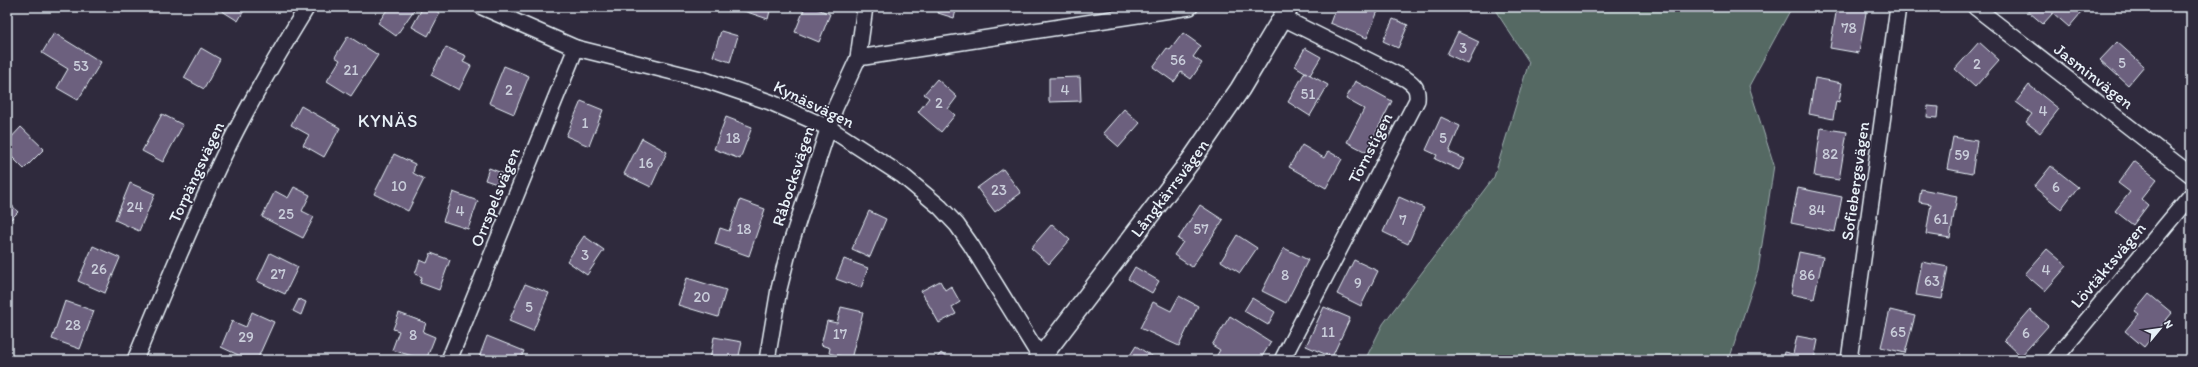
<svg xmlns="http://www.w3.org/2000/svg" width="2198" height="367" font-family="Itim,sans-serif">
  <style>
    .green { fill: #546963; stroke: #9eadae }
    .building { fill: #6c617e; stroke: #e8f1f8 }
    .lines { fill: none; stroke-linecap: round; stroke-linejoin: round }
    .minor-casing { stroke: #e8f1f8; stroke-width: 18 }
    .tertiary-casing { stroke: #e8f1f8; stroke-width: 22 }
    .minor { stroke: #2f2a3d; stroke-width: 15 }
    .tertiary { stroke: #2f2a3d; stroke-width: 19 }
    .labels { text-anchor: middle; stroke-width: 3.5; stroke-linejoin: round; paint-order: stroke }
    .number-label { font-size: 15px; fill: #c9cdda }
    .street-label { font-size: 17px; fill: #e8f1f8; stroke: #2f2a3d }
    .neighbourhood-label { font-size: 18px; letter-spacing: 1px; fill: #e8f1f8; stroke: #2f2a3d }
  </style>
  <rect width="100%" height="100%" fill="#2f2a3d"/>
  <filter id="ink" filterUnits="userSpaceOnUse"><feTurbulence type="fractalNoise" baseFrequency=".025" numOctaves="2"/><feDisplacementMap in="SourceGraphic" scale="8" xChannelSelector="R" yChannelSelector="G"/><feConvolveMatrix kernelMatrix="1 2 1 2 8 2 1 2 1" color-interpolation-filters="sRGB"/></filter>
  <g filter="url(#ink)">
    <polygon class="green" points="1497,7 1792,7 1749,86 1774,165 1758,271 1731,354 1727,360 1365,360 1383,324 1494,177 1529,62 1495,10"/>
    <g class="building">
      <polygon points="220,7 246,7 238,21 219,9"/>
      <polygon points="389,7 416,7 396,36 378,23"/>
      <polygon points="423,7 429,7 440,13 428,36 412,27"/>
      <polygon points="742,7 771,7 768,19 741,10"/>
      <polygon points="805,7 813,7 830,14 819,42 795,32"/>
      <polygon points="940,7 957,7 954,18 938,13"/>
      <polygon points="1336,7 1368,7 1378,11 1367,38 1330,23"/>
      <polygon points="1837,7 1867,7 1859,53 1830,48"/>
      <polygon points="2023,7 2086,7 2069,27 2053,13 2043,24"/>
      <polygon points="1393,19 1408,25 1398,48 1383,41"/>
      <polygon points="721,31 738,36 730,62 713,56"/>
      <polygon points="1458,32 1479,42 1468,64 1447,54"/>
      <polygon points="54,33 101,62 78,100 57,88 68,69 42,53"/>
      <polygon points="1183,33 1201,46 1193,57 1202,63 1191,79 1181,72 1174,82 1153,67 1167,48 1170,50"/>
      <polygon points="348,36 378,55 351,96 327,81 340,60 335,57"/>
      <polygon points="1979,42 1999,60 1975,87 1955,69"/>
      <polygon points="2117,42 2144,66 2128,85 2100,60"/>
      <polygon points="446,47 466,56 463,62 471,66 459,90 431,75"/>
      <polygon points="201,48 220,59 204,89 184,78"/>
      <polygon points="1305,48 1321,57 1310,75 1295,66"/>
      <polygon points="504,66 529,76 514,114 489,103"/>
      <polygon points="1305,72 1328,85 1310,116 1288,102"/>
      <polygon points="1080,77 1081,101 1049,102 1049,78"/>
      <polygon points="1815,78 1842,83 1839,102 1836,101 1833,119 1809,114"/>
      <polygon points="937,79 957,97 948,109 955,115 941,132 918,112 929,98 924,94"/>
      <polygon points="1355,81 1392,101 1366,152 1347,142 1364,109 1346,99"/>
      <polygon points="2029,85 2059,109 2040,133 2026,122 2032,114 2016,102"/>
      <polygon points="581,101 603,110 589,146 566,136"/>
      <polygon points="301,106 340,128 324,157 303,145 309,135 291,125"/>
      <polygon points="1928,106 1938,107 1937,118 1927,117"/>
      <polygon points="1124,109 1140,123 1119,147 1103,133"/>
      <polygon points="162,114 183,125 163,162 142,151"/>
      <polygon points="726,117 752,127 740,159 714,149"/>
      <polygon points="1441,117 1460,126 1449,152 1465,159 1459,170 1435,159 1437,155 1426,150"/>
      <polygon points="21,127 44,149 24,169 7,152 7,142"/>
      <polygon points="1821,128 1847,132 1839,180 1814,176"/>
      <polygon points="1953,137 1977,141 1972,174 1947,169"/>
      <polygon points="642,138 667,152 651,187 624,174"/>
      <polygon points="1302,145 1324,158 1328,151 1342,159 1326,188 1289,167"/>
      <polygon points="394,154 415,164 413,173 424,179 408,211 374,194"/>
      <polygon points="2134,161 2157,179 2141,199 2148,205 2133,225 2115,211 2130,192 2118,183"/>
      <polygon points="2051,166 2078,187 2061,209 2034,187"/>
      <polygon points="489,168 507,175 503,186 485,180"/>
      <polygon points="1003,169 1021,193 995,212 977,188"/>
      <polygon points="130,183 155,194 139,231 115,220"/>
      <polygon points="294,187 310,195 302,211 314,217 303,238 262,217 275,191 288,198"/>
      <polygon points="1798,188 1842,197 1835,232 1791,223"/>
      <polygon points="1921,189 1957,196 1950,238 1926,234 1931,204 1919,202"/>
      <polygon points="453,192 478,201 468,229 443,221"/>
      <polygon points="1399,197 1424,208 1408,244 1383,232"/>
      <polygon points="7,200 18,212 7,223"/>
      <polygon points="740,200 765,209 749,256 715,244 720,228 729,231"/>
      <polygon points="1200,205 1223,220 1192,267 1174,255 1183,242 1178,239"/>
      <polygon points="869,211 886,219 870,257 852,249"/>
      <polygon points="1052,224 1070,240 1049,264 1031,248"/>
      <polygon points="1237,235 1257,248 1240,273 1221,261"/>
      <polygon points="584,236 604,250 587,275 567,261"/>
      <polygon points="93,246 120,258 105,293 78,281"/>
      <polygon points="1284,248 1308,260 1286,303 1262,291"/>
      <polygon points="2047,249 2067,266 2045,291 2025,274"/>
      <polygon points="1799,252 1823,257 1814,299 1791,294"/>
      <polygon points="270,253 298,267 285,294 257,281"/>
      <polygon points="431,253 450,260 439,290 420,283 422,277 415,274 420,260 427,263"/>
      <polygon points="844,259 868,268 861,288 836,279"/>
      <polygon points="1354,260 1378,271 1361,306 1337,294"/>
      <polygon points="1922,262 1948,267 1942,299 1916,295"/>
      <polygon points="1135,267 1159,281 1152,293 1128,279"/>
      <polygon points="687,278 726,290 718,317 678,305"/>
      <polygon points="940,281 945,290 951,286 960,302 952,307 956,314 939,323 921,291"/>
      <polygon points="525,284 549,293 533,331 509,321"/>
      <polygon points="2149,294 2172,313 2144,347 2125,331 2139,314 2135,311"/>
      <polygon points="1179,296 1198,306 1179,346 1140,328 1153,302 1171,311"/>
      <polygon points="1252,298 1275,312 1268,325 1244,311"/>
      <polygon points="299,299 306,302 301,315 293,311"/>
      <polygon points="65,301 94,311 80,349 52,339"/>
      <polygon points="841,307 863,312 851,359 829,353 830,348 821,345 827,321 837,323"/>
      <polygon points="1324,307 1350,318 1332,357 1306,346"/>
      <polygon points="1890,310 1915,316 1905,353 1881,347"/>
      <polygon points="2030,310 2048,326 2021,356 2004,340"/>
      <polygon points="252,312 274,322 257,360 249,360 221,347 232,321 246,327"/>
      <polygon points="399,313 426,323 423,332 435,337 426,360 392,350 399,331 393,329"/>
      <polygon points="1230,316 1271,342 1260,360 1214,360 1220,350 1212,345"/>
      <polygon points="487,336 524,351 520,360 478,360"/>
      <polygon points="1797,336 1818,340 1814,360 1782,360 1784,352 1793,354"/>
      <polygon points="714,337 742,342 738,360 710,360"/>
      <polygon points="1136,346 1158,360 1127,360"/>
      <polygon points="941,353 950,360 935,360"/>
    </g>
    <g class="lines">
      <defs>
        <g id="minor">
          <polyline points="482,7 576,48 705,80 770,102 829,128 903,176 940,207 957,225 971,245 1042,360"/>
          <polyline points="1975,7 2191,175"/>
          <polyline points="858,58 1190,7"/>
          <path d="M135,360C163,292 191,224 223,157C247,106 277,56 307,7"/>
          <polyline points="449,360 576,48"/>
          <polyline points="767,360 779,289 789,249 835,108 858,58 865,7"/>
          <path d="M1282,360L1417,100C1418,89 1415,85 1406,79L1283,18"/>
          <polyline points="1849,360 1898,7"/>
          <polyline points="2054,360 2191,195"/>
        </g>
        <g id="tertiary">
          <path id="s1" d="M1039,360L1192,159L1240,89L1289,7"/>
        </g>
      </defs>
      <use href="#minor" class="minor-casing"/>
      <use href="#tertiary" class="tertiary-casing"/>
      <use href="#minor" class="minor"/>
      <use href="#tertiary" class="tertiary"/>
    </g>
  </g>
  <g class="labels">
    <g class="number-label">
      <text x="1849" y="33">78</text>
      <text x="1463" y="53">3</text>
      <text x="1178" y="65">56</text>
      <text x="2122" y="68">5</text>
      <text x="1977" y="69">2</text>
      <text x="81" y="71">53</text>
      <text x="351" y="75">21</text>
      <text x="509" y="95">2</text>
      <text x="1065" y="95">4</text>
      <text x="1308" y="99">51</text>
      <text x="939" y="108">2</text>
      <text x="2043" y="116">4</text>
      <text x="585" y="128">1</text>
      <text x="733" y="143">18</text>
      <text x="1443" y="143">5</text>
      <text x="1830" y="159">82</text>
      <text x="1962" y="160">59</text>
      <text x="646" y="168">16</text>
      <text x="399" y="191">10</text>
      <text x="2056" y="192">6</text>
      <text x="999" y="195">23</text>
      <text x="135" y="212">24</text>
      <text x="1817" y="215">84</text>
      <text x="460" y="216">4</text>
      <text x="286" y="219">25</text>
      <text x="1941" y="224">61</text>
      <text x="1403" y="225">7</text>
      <text x="744" y="234">18</text>
      <text x="1201" y="234">57</text>
      <text x="585" y="260">3</text>
      <text x="99" y="274">26</text>
      <text x="2046" y="275">4</text>
      <text x="278" y="279">27</text>
      <text x="1285" y="280">8</text>
      <text x="1807" y="280">86</text>
      <text x="1932" y="286">63</text>
      <text x="1358" y="288">9</text>
      <text x="702" y="302">20</text>
      <text x="529" y="312">5</text>
      <text x="73" y="330">28</text>
      <text x="1328" y="337">11</text>
      <text x="1898" y="337">65</text>
      <text x="2026" y="338">6</text>
      <text x="840" y="339">17</text>
      <text x="413" y="340">8</text>
      <text x="246" y="342">29</text>
    </g>
    <g class="street-label">
      <text transform="translate(2094 76) rotate(38)" y="6">Jasminvägen</text>
      <text transform="translate(814 104) rotate(26)" y="6">Kynäsvägen</text>
      <text transform="translate(1370 148) rotate(-63)" y="6">Törnstigen</text>
      <text transform="translate(196 172) rotate(-65)" y="6">Torpängsvägen</text>
      <text transform="translate(793 176) rotate(-72)" y="6">Råbocksvägen</text>
      <text transform="translate(1855 181) rotate(-82)" y="6">Sofiebergsvägen</text>
      <text dy="6" stroke="none"><textPath href="#s1" startOffset="216">Långkärrsvägen</textPath></text>
      <text transform="translate(495 197) rotate(-68)" y="6">Orrspelsvägen</text>
      <text transform="translate(2108 265) rotate(-50)" y="6">Lövtäktsvägen</text>
    </g>
    <g class="neighbourhood-label">
      <text x="388" y="127">KYNÄS</text>
    </g>
  </g>
  <rect width="2198" height="367" fill="none" stroke="#2f2a3d" stroke-width="24"/>
  <rect x="12" y="12" width="2174" height="343" fill="none" stroke="#e8f1f8" stroke-width="1.5" filter="url(#ink)"/>
  <g transform="translate(2160 329) rotate(61)" stroke="#2f2a3d" stroke-width="3" paint-order="stroke">
  <path d="M0-3L7 15L0 10L-7 15Z" fill="#e8f1f8"/>
  <text y="-6" font-size="11" font-weight="bold" text-anchor="middle" fill="#e8f1f8">N</text>
  </g>
</svg>
